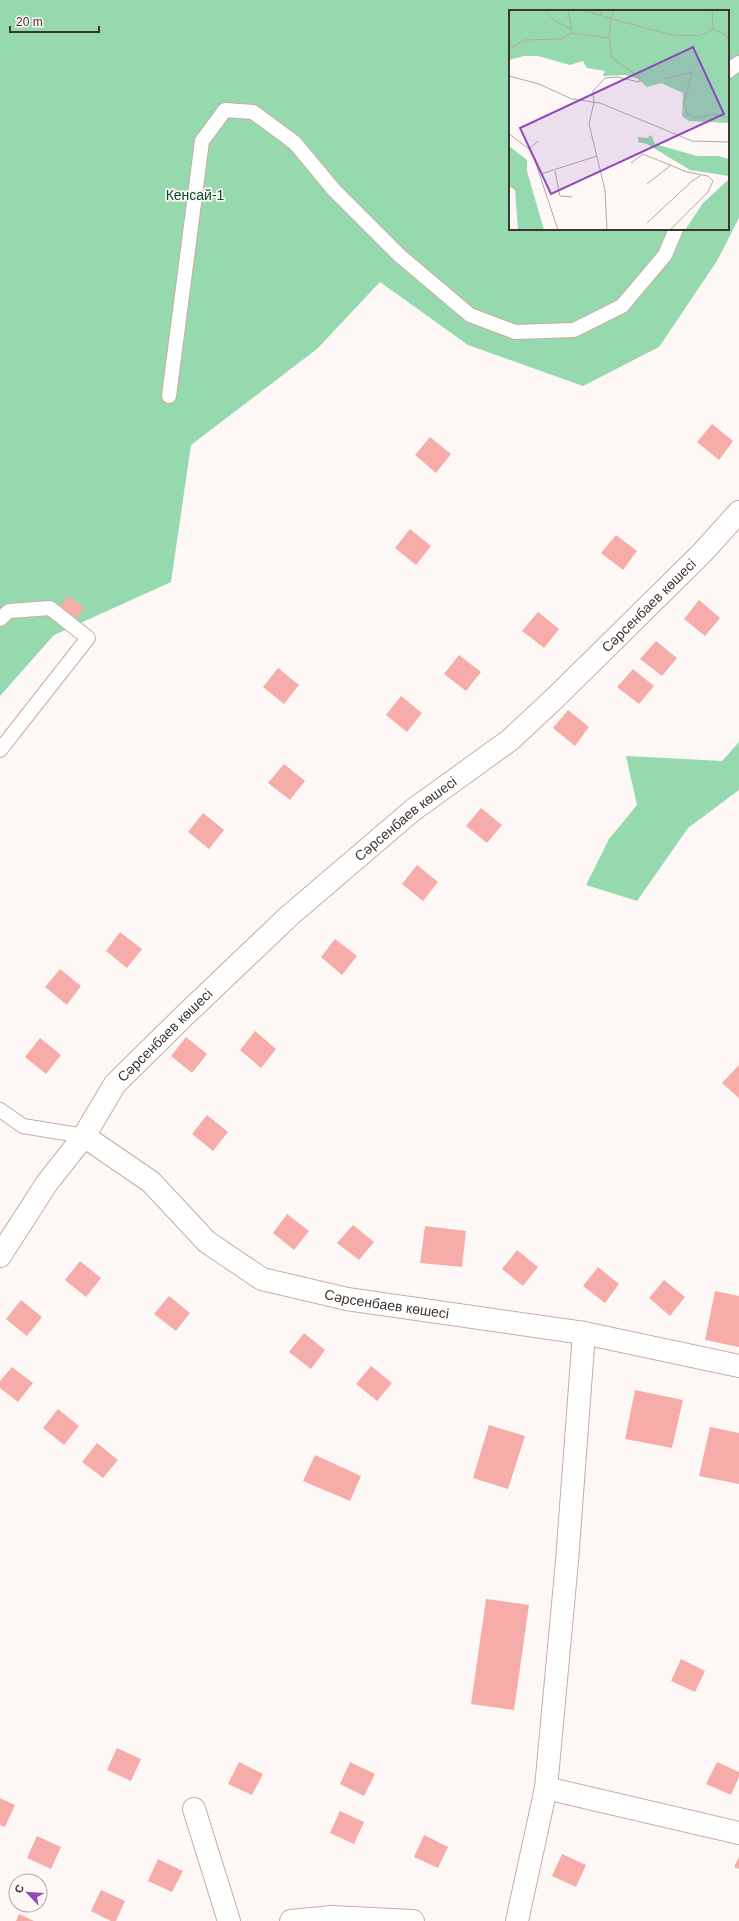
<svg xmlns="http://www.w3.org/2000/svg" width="739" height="1921" font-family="Helvetica,sans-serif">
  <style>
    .green { fill: #96d9af; fill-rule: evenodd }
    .building { fill: #f6ada9 }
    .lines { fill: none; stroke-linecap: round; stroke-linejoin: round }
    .lane-casing { stroke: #c8aea1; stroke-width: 16 }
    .street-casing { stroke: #c8aea1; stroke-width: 24 }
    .secondary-casing { stroke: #c8aea1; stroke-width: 24 }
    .lane { stroke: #fff; stroke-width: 14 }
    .street { stroke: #fff; stroke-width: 22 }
    .secondary { stroke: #fff; stroke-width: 22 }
    .labels { text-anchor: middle; stroke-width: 3.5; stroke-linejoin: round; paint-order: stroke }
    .park-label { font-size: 14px; fill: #074a2b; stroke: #fdf8f5 }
    .street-label { font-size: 14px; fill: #3f3530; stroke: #fdf8f5 }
    .inset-road { fill: none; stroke: #b1aaa6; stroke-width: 1 }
    .view { fill: #8e49bc; fill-opacity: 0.15; stroke: #8e49bc; stroke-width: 2 }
    .inset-edge { fill: none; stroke: #3f3530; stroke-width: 2 }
  </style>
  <rect width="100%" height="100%" fill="#fdf8f5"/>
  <g class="green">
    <path d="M0,0H739V218L717,261L659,347L583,386L468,345L380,282L317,349L191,445L171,582L54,635L0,696ZM510,11H728V229H510Z"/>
    <polygon points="739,742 739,790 688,828 637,901 586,885 609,839 637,805 626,756 722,761"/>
  </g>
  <g class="building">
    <polygon points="712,424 733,441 719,460 697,442"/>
    <polygon points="430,437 451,454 436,473 415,455"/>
    <polygon points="410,529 431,546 416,565 395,548"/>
    <polygon points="616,535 637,551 623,570 601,553"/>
    <polygon points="68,596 85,608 74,620 59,608"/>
    <polygon points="699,600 720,618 705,636 684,619"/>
    <polygon points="538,612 559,629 544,648 522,631"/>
    <polygon points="656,641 677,658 662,676 640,659"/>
    <polygon points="459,655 481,672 466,691 444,674"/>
    <polygon points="278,668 299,685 284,704 263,687"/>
    <polygon points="633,669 654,686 639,704 617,687"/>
    <polygon points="401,696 422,713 407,732 386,715"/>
    <polygon points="568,710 589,727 575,746 553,728"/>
    <polygon points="284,764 305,781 290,800 268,783"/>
    <polygon points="481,808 502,825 487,843 466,826"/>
    <polygon points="203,813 224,830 209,849 188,832"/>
    <polygon points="417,865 438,882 423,901 402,884"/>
    <polygon points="120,932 142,949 127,968 106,951"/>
    <polygon points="335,939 357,956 342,975 321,957"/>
    <polygon points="60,969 81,986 67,1005 45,987"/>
    <polygon points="255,1031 276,1049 261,1068 240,1050"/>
    <polygon points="186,1037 207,1054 192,1073 171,1056"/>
    <polygon points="40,1038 61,1055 46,1074 25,1057"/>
    <polygon points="739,1065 739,1098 722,1083"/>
    <polygon points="207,1115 228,1132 213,1151 192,1134"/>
    <polygon points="287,1214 309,1231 294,1250 273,1233"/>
    <polygon points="353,1225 374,1242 359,1260 337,1243"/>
    <polygon points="425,1226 466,1231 462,1267 420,1263"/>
    <polygon points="517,1250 538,1267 523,1286 502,1269"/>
    <polygon points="80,1261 101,1278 86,1297 65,1280"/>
    <polygon points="598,1267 619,1284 605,1303 583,1286"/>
    <polygon points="664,1280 685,1297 670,1316 649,1298"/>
    <polygon points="715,1291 739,1296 739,1347 705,1340"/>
    <polygon points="169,1296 190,1313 176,1331 154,1314"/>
    <polygon points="21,1300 42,1317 27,1336 6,1319"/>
    <polygon points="304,1333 325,1350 311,1369 289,1352"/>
    <polygon points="371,1366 392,1383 377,1401 356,1384"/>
    <polygon points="12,1367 33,1383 18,1402 0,1388 0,1381"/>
    <polygon points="635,1390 683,1400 672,1448 625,1439"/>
    <polygon points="58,1409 79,1426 64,1445 43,1428"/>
    <polygon points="489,1425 525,1436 508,1489 473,1478"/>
    <polygon points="710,1427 739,1433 739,1484 699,1476"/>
    <polygon points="97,1443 118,1460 103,1478 82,1462"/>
    <polygon points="315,1455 361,1476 350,1501 303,1481"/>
    <polygon points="486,1599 529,1605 514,1710 471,1704"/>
    <polygon points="681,1659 705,1671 695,1692 671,1681"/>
    <polygon points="117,1748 141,1759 131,1781 107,1770"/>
    <polygon points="239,1762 263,1774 252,1795 228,1784"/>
    <polygon points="350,1762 375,1774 364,1796 340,1784"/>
    <polygon points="717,1762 739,1772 739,1777 731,1795 706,1784"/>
    <polygon points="0,1798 15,1805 5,1827 0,1825"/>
    <polygon points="340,1811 364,1822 354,1844 330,1833"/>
    <polygon points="424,1835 448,1847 438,1868 414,1857"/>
    <polygon points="37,1836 61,1847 51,1869 27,1858"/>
    <polygon points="562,1854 586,1865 576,1887 552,1876"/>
    <polygon points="739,1857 739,1869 734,1867"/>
    <polygon points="158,1859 183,1871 172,1892 148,1881"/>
    <polygon points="101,1890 125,1901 116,1921 111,1921 91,1911"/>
    <polygon points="19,1914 34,1921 16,1921"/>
  </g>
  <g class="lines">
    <defs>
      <g id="lane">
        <polyline points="728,71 739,63"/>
        <polyline points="169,396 202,141 225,110 253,112 295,143 334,190 400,256 470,315 515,332 574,330 622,306 665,255 676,229"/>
        <polyline points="0,619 9,611 50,608 88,638 0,750"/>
        <polyline points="0,1110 23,1126 84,1136"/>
      </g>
      <g id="street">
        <path id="s1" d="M84,1136L151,1182L207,1242L262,1279L347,1299L584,1333L739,1366"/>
        <path id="s2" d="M0,1256L47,1183L84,1136L115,1084L185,1015L289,916L413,810L510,740L555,698L702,553L739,512"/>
        <polyline points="546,1788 739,1833"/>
        <polyline points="194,1809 229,1921"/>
        <polyline points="517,1921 546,1788 567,1561 584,1333"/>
      </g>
      <polyline id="secondary" points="291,1921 332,1917 413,1921"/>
    </defs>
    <use href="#lane" class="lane-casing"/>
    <use href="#street" class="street-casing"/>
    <use href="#secondary" class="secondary-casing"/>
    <use href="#lane" class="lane"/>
    <use href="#street" class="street"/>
    <use href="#secondary" class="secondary"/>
  </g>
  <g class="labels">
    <g class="park-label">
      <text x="195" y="200">Кенсай-1</text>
    </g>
    <g class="street-label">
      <text dy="5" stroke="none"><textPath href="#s2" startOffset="925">Сәрсенбаев көшесі</textPath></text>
      <text dy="5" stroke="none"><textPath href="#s2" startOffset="601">Сәрсенбаев көшесі</textPath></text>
      <text dy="5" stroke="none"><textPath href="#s2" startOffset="277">Сәрсенбаев көшесі</textPath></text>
      <text dy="5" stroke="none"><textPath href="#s1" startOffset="357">Сәрсенбаев көшесі</textPath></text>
    </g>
  </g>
  <g transform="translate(509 10)">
    <rect width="220" height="220" fill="#fdf8f5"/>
    <path d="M0,0H220V113L180,111L173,106L174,83L152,73L138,77L129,69L117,65L94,66L96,61L78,58L74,51L61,55L29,46H15L0,50ZM142,125L146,134L188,146H209L220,149V166L181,160L138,134L129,132V127L138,128ZM0,136L18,150V161L35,220H9L6,180L0,176ZM220,169V220H176L194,193Z" fill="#96d9af"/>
    <path class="inset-road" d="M36,0L45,10L62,19M59,0L63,23L100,28L103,48L131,67L130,72L108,67L96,68L84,81L85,92L80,114L96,180L98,220M73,0L91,5M93,0L91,5L102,9L100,28M105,0L102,9L164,25L191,26L204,19M203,0L204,19M204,19L217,25L220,31M0,39L15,30L52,29L63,23M0,66L30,74L63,89L91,93L183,131L220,132M155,69L183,62L175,93L178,103L188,108L205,104L220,108M0,124L20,139L25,148L49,220M20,139L29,131M122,153L134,144L178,162L199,166L204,171L199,182L161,220M46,161L51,186L63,187M32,164L88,146M138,174L162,155M138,213L182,172L192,165"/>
    <path class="view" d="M184,37L215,104L42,184L11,118Z"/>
    <rect width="220" height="220" class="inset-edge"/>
  </g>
  <g transform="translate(28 1893) rotate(295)"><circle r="19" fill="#fdf8f5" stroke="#b1aaa6"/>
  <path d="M0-3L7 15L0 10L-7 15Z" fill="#8e49bc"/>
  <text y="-6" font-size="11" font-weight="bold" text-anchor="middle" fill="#3f3530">С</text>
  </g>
  <path d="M10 26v6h89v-6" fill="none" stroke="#3f3530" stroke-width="2"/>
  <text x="16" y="26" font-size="12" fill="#3f3530" stroke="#fdf8f5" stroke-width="3" paint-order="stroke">20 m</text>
</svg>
